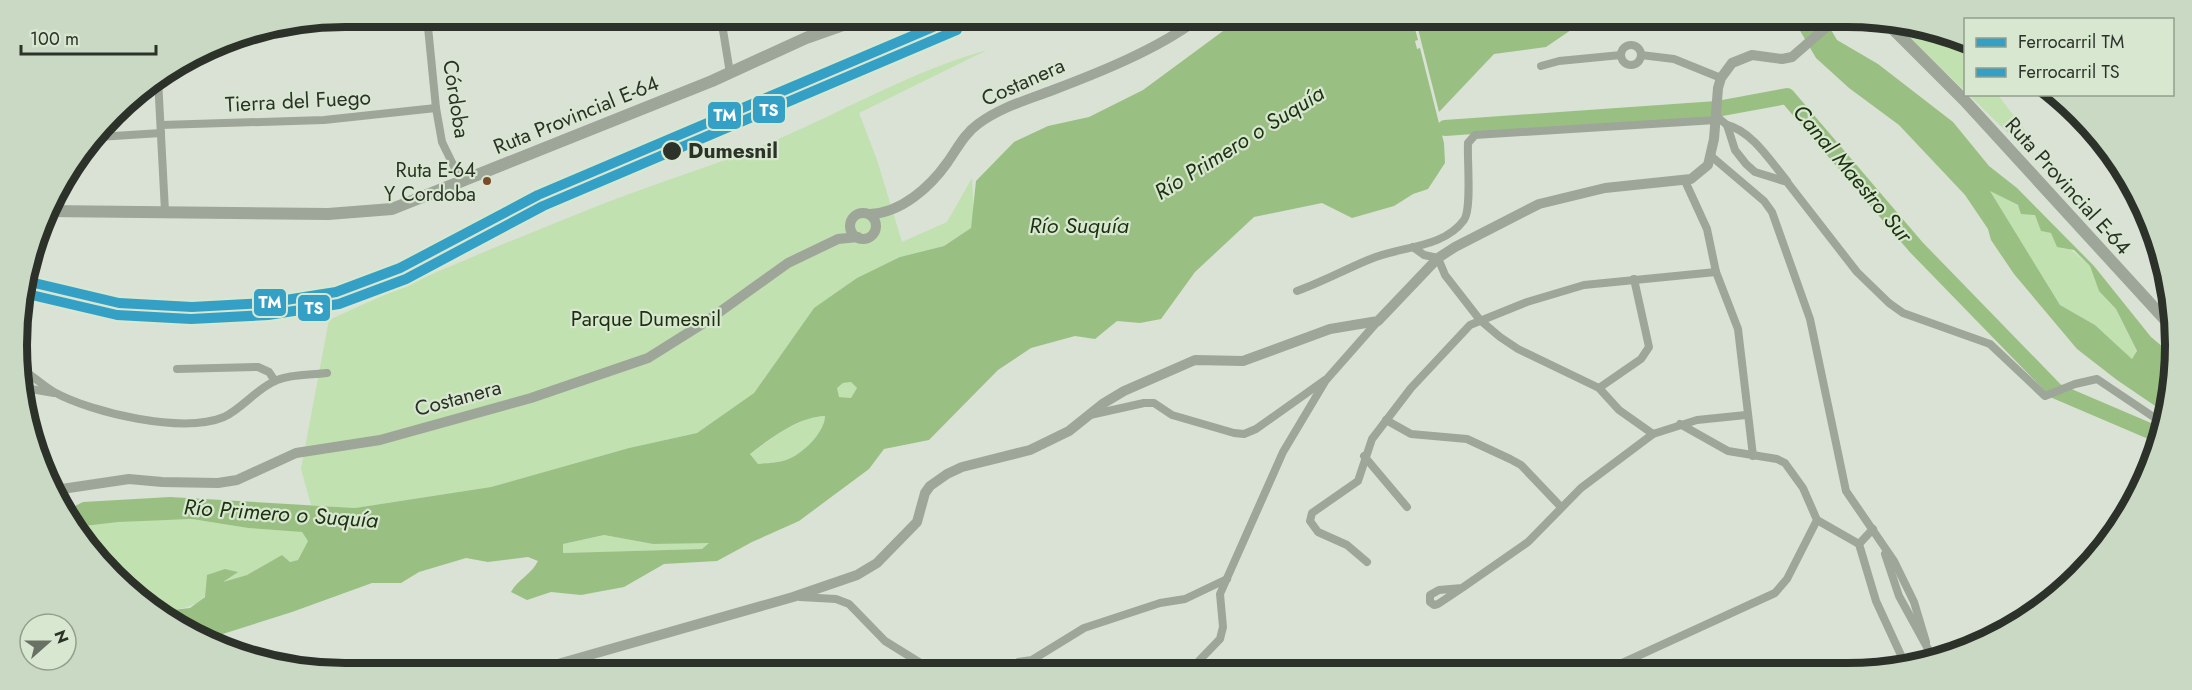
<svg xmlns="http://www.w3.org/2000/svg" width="2192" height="690" font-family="Jost,sans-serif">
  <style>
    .green { fill: #c1e1b0 }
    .water { fill: #99c082; fill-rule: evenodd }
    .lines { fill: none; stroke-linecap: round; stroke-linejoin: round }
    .river { stroke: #99c082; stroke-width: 16 }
    .minor { stroke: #9ea699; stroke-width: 8 }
    .tertiary { stroke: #9ea699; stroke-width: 10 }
    .primary { stroke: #9ea699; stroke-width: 12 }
    .rail-1-casing { stroke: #d8e7d0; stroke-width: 15 }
    .rail-2-casing { stroke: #d8e7d0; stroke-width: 15 }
    .rail-1 { stroke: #35a0c6; stroke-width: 10 }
    .rail-2 { stroke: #35a0c6; stroke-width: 10 }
    .stop-dot { fill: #2c3229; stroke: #d8e7d0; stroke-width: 2 }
    .bus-dot { fill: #7a4b2a; stroke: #d8e7d0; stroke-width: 2 }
    .labels { text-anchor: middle; stroke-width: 4.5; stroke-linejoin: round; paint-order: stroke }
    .bus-label { font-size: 20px; fill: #2c3229; stroke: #d8e7d0; text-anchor: end }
    .street-label { font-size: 21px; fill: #2c3229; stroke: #d8e7d0 }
    .stop-label { font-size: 21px; font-weight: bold; fill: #2c3229; stroke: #d8e7d0; text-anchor: start }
    .park-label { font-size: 21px; fill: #1c300e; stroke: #d8e7d0 }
    .water-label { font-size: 22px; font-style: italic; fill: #1c310f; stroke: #d8e7d0 }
    .rim { fill: none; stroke: #2c3229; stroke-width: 8 }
    .line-badge { stroke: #d8e7d0; stroke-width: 2 }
    .badge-label { font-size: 16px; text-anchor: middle; font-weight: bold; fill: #fff }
  </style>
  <rect width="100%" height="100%" fill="#d9e2d5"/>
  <g class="green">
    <polygon points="1893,23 1911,23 1965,45 1965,91"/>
    <path d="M987,50L859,113L877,160L902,242L947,222L972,178L974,218L971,228L944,246L900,257L814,308L754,393L697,433L629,448L491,487L355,508L311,505L301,469L329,320C418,279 509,241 600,205C651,185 703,169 754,149C833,118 905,73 987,50Z"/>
    <polygon points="1969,95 1998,95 2029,136 2010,135"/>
    <polygon points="1989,190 2035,215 2041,231 2051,233 2090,266 2099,291 2116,309 2137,352 2132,359 2095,325 2060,305"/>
    <polygon points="851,382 857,388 851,398 838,397 837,388 843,383"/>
    <path d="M825,416C825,432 802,455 786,460C777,463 767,463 758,464L750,454C773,438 796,418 825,416Z"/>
    <path d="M192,519L248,528L302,532L308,541L298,560L290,562L282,555L247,575L219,583L237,572L225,569C199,605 201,607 156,612L75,531C104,514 158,522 192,519Z"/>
    <polygon points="604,535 653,544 710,542 702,549 563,553 563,544"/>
  </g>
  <g class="water">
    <path d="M1238,20L1413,21L1418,40L1415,41L1417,49L1420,48L1444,143L1445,163L1428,189L1413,194L1394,206L1352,218L1322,203L1254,217L1195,272L1161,319L1140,323L1117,321L1095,339L1075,336L1031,348L998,370L929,440L884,449L869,469L799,521L752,542L717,561L664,564L624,587L581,595L551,592L527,600L511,592C518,579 531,575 538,561L528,557L488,562L466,558L419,572L401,583H372L292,612L210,638L162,618L156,612L190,608L205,597L207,575L225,569L238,572L223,582L247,575L282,555L290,562L298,560L308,541L302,532L248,528L192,519L118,522L84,526L75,531L65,511L83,502L170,497L355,508L491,487L629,448L697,433L754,393L814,308L857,278L900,257L944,246L971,228L976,181L1014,142L1048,126L1089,117L1143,90ZM851,382L857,388L851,398L839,397L837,388L843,383ZM825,416C825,432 802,455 786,460C778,463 767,463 758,464L750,454C771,438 798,417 825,416ZM604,535L653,544L709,543L702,549L563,553V544Z"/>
    <polygon points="1416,21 1593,22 1571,30 1546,47 1494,54 1439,112"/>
    <path d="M1795,22L1827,23L1837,40L1878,64L1953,122L1989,166L2017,188L2094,266L2151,337L2169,352L2167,414L2117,380L2077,349L2014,274L1991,240L1988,229L1965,195L1899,125L1849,88L1816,58ZM1990,191L2018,205L2021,214L2035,215L2041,231L2051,233L2057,247L2074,250L2090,266L2099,291L2116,309L2137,351L2132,359L2095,325L2060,305Z"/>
  </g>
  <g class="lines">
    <polyline class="river" points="1445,128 1717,109 1787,96 1916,247 2056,391 2159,435"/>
    <g class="minor">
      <polyline points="427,17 436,108 442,142 462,183"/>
      <polyline points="721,18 730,73"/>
      <polyline points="235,38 285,33 320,22"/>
      <circle cx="1631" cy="55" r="10"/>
      <polyline points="1641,55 1674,59 1721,78"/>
      <polyline points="1541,66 1559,61 1621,55"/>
      <polyline points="158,79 165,211"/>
      <polyline points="1716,116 1727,125 1735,150 1746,164 1755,172 1787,182 1857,272 1889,303 1903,313 1990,344 2045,396 2075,384 2097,379 2164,424"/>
      <polyline points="161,125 324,120 436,108"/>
      <path d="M1727,125C1752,131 1771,162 1787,181"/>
      <polyline points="98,137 161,133"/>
      <polyline points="1711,156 1764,201 1772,212 1810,319 1846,491 1894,561 1914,602 1926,642"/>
      <polyline points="1685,181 1707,229 1716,272 1738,329 1753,456"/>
      <polyline points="1413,247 1424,255 1438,258 1445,275 1480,320 1500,337 1518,349 1599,388 1619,410 1653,434"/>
      <path d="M1297,291C1322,282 1344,270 1368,260C1399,246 1443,249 1464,220C1472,209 1467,160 1468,143L1475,135L1716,120"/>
      <polyline points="177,369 258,367 269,372 275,381"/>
      <path d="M24,371C35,377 43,386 54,392C92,413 183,434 224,417C243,408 257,388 277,380C292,374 311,375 327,373"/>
      <polyline points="25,388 54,393"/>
      <polyline points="1599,388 1641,359 1649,347 1634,279"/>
      <polyline points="1090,415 1144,403 1154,403 1172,415 1234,433 1244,434 1256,429 1325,380"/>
      <polyline points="1386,420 1411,434 1467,439 1510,459 1521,465 1561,507"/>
      <polyline points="1364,456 1407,507"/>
      <polyline points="1817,520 1859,544"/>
      <polyline points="1873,529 1859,544 1876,601 1906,666"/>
      <polyline points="1885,554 1899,596 1933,658"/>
      <polyline points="1367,562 1347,545 1318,532 1310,521 1312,513 1358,481 1372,439 1411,388 1470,325 1527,302 1584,285 1716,272"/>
      <polyline points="1462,588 1438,604 1434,605 1430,602 1430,595 1439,590 1462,588 1528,542 1581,488 1653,434 1697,420 1746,415"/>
      <polyline points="800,597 836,599 849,604 885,641 930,669"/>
      <polyline points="1012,669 1018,662 1032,660 1084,628 1160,603 1185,599 1227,579"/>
      <polyline points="1191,669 1220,639 1223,627 1220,594 1283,452 1326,380 1378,321"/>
      <polyline points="1607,670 1775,593 1787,579 1817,520 1803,488 1785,463 1777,459 1728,451 1680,424"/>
    </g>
    <g class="tertiary">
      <circle cx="863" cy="226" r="13"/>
      <path d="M870,214C901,213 930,187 947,163C957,149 964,134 978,124C1001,107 1027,100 1053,90C1098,73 1158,49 1196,20"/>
      <polyline points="55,490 129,479 162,482 218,483 237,480 296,453 380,440 531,398 648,358 707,321 788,263 838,239 858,237"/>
      <polyline points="544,668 793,597 857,575 877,563 917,522 925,493 930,486 947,474 962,467 1030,450 1069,431 1104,403 1124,391 1195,360 1243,361 1330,329 1378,321 1438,258 1455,247 1539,204 1605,188 1691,179 1708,165 1714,139 1718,88 1721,78 1732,63 1752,55 1782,59 1792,57 1831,23"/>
    </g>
    <g class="primary">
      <polyline points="1887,23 1965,101 2169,324"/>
      <polyline points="47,211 328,214 392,209 712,81 806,38 860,19"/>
    </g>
    <defs>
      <polyline id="rail-1" points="26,281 119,303 192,307 267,303 336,292 400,268 538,195 952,19"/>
      <polyline id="rail-2" points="23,293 117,315 191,319 268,315 339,304 406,279 543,206 957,30"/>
    </defs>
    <use href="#rail-1" class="rail-1-casing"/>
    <use href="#rail-2" class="rail-2-casing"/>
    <use href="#rail-1" class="rail-1"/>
    <use href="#rail-2" class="rail-2"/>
  </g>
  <circle class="stop-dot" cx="672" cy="151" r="10"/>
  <circle class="bus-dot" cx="487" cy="181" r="5"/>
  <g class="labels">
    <g class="bus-label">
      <text x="476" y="177">Ruta E-64<tspan x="476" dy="24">Y Cordoba</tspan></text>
    </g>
    <g class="street-label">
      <text transform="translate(1023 82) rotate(-24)" y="7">Costanera</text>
      <text transform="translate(456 99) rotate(81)" y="7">Córdoba</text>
      <text transform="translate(298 101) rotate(-3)" y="7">Tierra del Fuego</text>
      <text transform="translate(576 115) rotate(-22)" y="7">Ruta Provincial E-64</text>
      <text transform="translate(2068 186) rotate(48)" y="7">Ruta Provincial E-64</text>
      <text transform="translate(458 398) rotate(-15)" y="7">Costanera</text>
    </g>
    <g class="stop-label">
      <text x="688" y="158">Dumesnil</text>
    </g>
    <g class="park-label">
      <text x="646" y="326">Parque Dumesnil</text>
    </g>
    <g class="water-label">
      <text transform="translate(1239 142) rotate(-32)" y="8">Río Primero o Suquía</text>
      <text transform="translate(1853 173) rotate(50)" y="8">Canal Maestro Sur</text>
      <text x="1079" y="233">Río Suquía</text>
      <text transform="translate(281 513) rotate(4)" y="8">Río Primero o Suquía</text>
    </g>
  </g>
  <path d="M0 0H2192V690H0ZM345 27H1847A318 318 0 0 1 2165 345V345A318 318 0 0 1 1847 663H345A318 318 0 0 1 27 345V345A318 318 0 0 1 345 27Z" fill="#cad9c3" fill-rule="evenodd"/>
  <path class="rim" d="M345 27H1847A318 318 0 0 1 2165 345V345A318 318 0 0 1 1847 663H345A318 318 0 0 1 27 345V345A318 318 0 0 1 345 27Z"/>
  <g class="line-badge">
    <rect x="752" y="95" width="34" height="29" rx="6" fill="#35a0c6"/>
    <rect x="707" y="101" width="35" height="29" rx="6" fill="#35a0c6"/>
    <rect x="253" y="288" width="34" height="29" rx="6" fill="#35a0c6"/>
    <rect x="297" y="294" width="34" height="28" rx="6" fill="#35a0c6"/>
  </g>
  <g class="badge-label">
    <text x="769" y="116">TS</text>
    <text x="725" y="121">TM</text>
    <text x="270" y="308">TM</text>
    <text x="314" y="314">TS</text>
  </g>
  <rect x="1964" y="18" width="210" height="78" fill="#d8e7d0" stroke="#939f8d" stroke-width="1.5"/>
  <rect x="1976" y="38" width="30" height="9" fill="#35a0c6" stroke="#939f8d" stroke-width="1.5"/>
  <text x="2018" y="48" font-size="18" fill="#2c3229">Ferrocarril TM</text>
  <rect x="1976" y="68" width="30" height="9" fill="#35a0c6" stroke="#939f8d" stroke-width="1.5"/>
  <text x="2018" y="78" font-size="18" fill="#2c3229">Ferrocarril TS</text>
  <g transform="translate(48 642) rotate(69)"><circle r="28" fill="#d8e7d0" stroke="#939f8d" stroke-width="1.5"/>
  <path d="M0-4.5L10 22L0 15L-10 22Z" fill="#697065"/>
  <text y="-9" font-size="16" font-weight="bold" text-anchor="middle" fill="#2c3229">N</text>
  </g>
  <path d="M21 45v9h135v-9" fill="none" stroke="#2c3229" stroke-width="3"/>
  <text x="30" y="45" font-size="18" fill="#2c3229" stroke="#d8e7d0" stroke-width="4.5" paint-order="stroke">100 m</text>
</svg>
